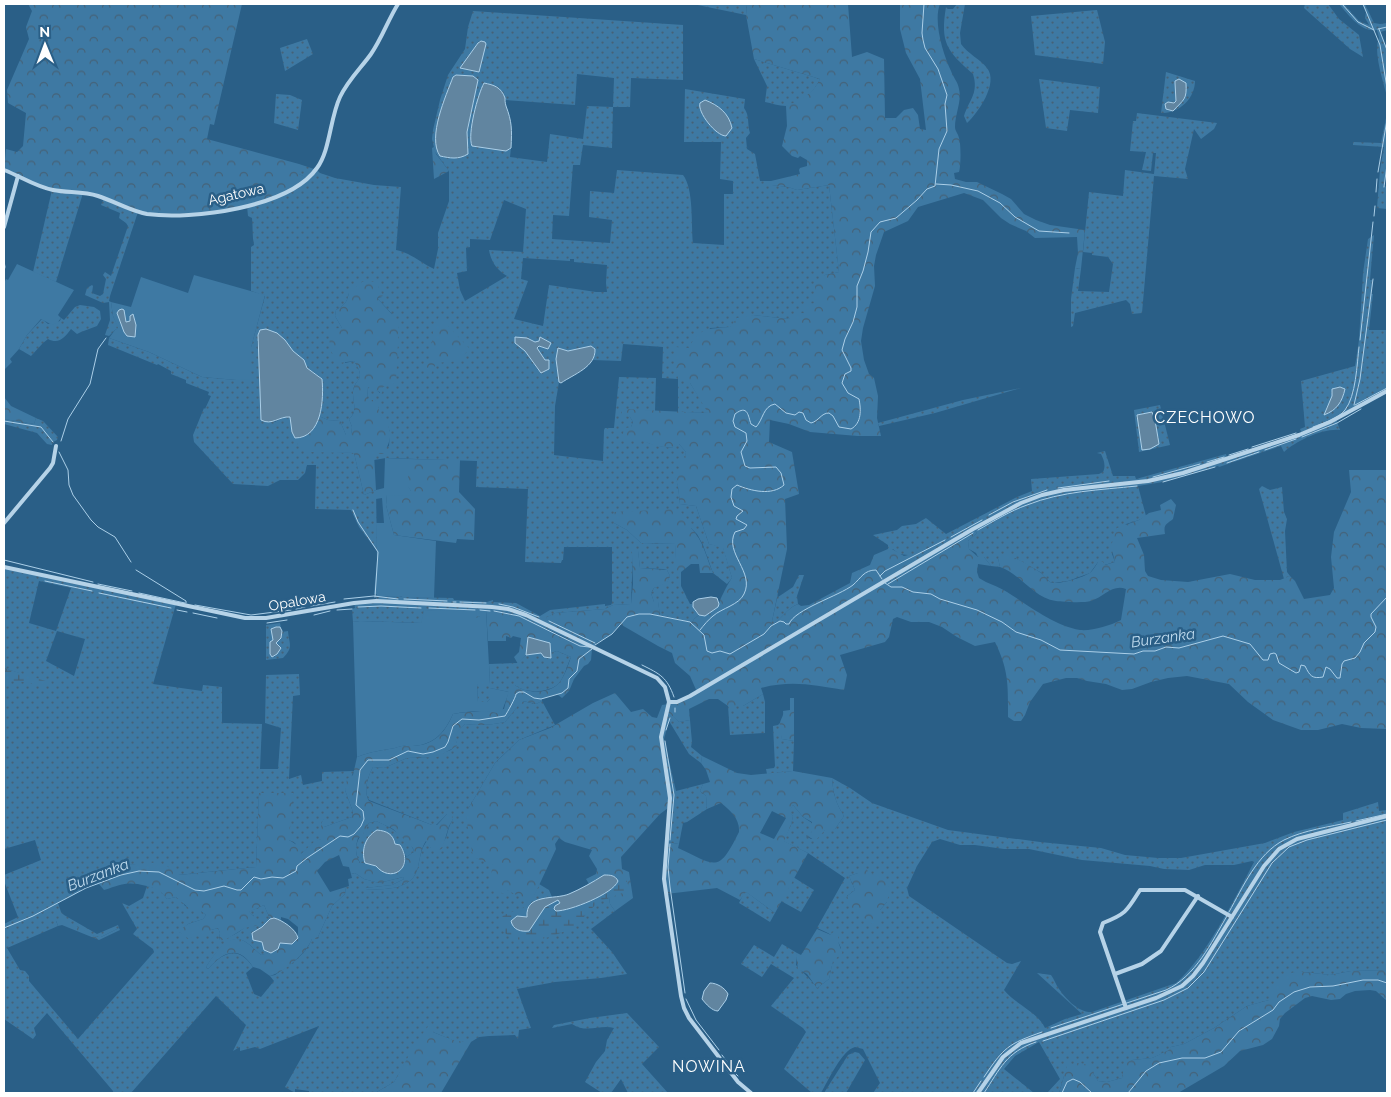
<svg xmlns="http://www.w3.org/2000/svg" width="1391" height="1097" font-family="Raleway,sans-serif">
  <style>
    .grass { fill: url(#grass-dots); fill-rule: evenodd }
    .forest { fill: url(#forest-crowns); fill-rule: evenodd }
    .wetland { fill: url(#wetland-marsh) }
    .green { fill: #3e79a3 }
    .water { fill: #6185a0; stroke: #abcfe8 }
    .lines { fill: none; stroke-linecap: round; stroke-linejoin: round }
    .stream { stroke: #abcfe8; stroke-width: 1 }
    .street { stroke: #b6d3e8; stroke-width: 4 }
    .labels { text-anchor: middle; stroke-width: 5; stroke-linejoin: round; paint-order: stroke }
    .street-label { font-size: 14px; fill: #fff; stroke: #2a5f87 }
    .water-label { font-size: 15px; font-style: italic; fill: #c1dcef; stroke: #2a5f87 }
    .quarter-label { font-size: 16px; letter-spacing: 1px; fill: #fff; stroke: #2a5f87 }
  </style>
  <defs>
    <pattern id="grass-dots" width="8" height="8" patternUnits="userSpaceOnUse" patternTransform="scale(1.25)"><rect width="8" height="8" fill="#3e79a3"/><path d="M2 2h.1M6 6h.1" fill="none" stroke="#456278" stroke-width="1.8" stroke-linecap="round"/></pattern>
    <pattern id="forest-crowns" width="20" height="18" patternUnits="userSpaceOnUse" patternTransform="scale(1.25)"><rect width="20" height="18" fill="#3e79a3"/><path d="M2 6a3 3 0 1 1 6 0M12 15a3 3 0 1 1 6 0" fill="none" stroke="#456278"/></pattern>
    <pattern id="wetland-marsh" width="20" height="14" patternUnits="userSpaceOnUse" patternTransform="scale(1.25)"><rect width="20" height="14" fill="#3e79a3"/><path d="M1 5h8M5 5V1M11 12h8M15 12V8" fill="none" stroke="#456278"/></pattern>
  </defs>
  <rect width="100%" height="100%" fill="#2a5f87"/>
  <g class="grass">
    <polygon points="693,4 747,4 746,15"/>
    <path d="M957,4H965L960,33L961,44C968,54 980,59 987,68C999,83 978,113 967,123L964,116C969,100 979,93 973,74C947,51 940,43 946,7L948,9H953Z"/>
    <polygon points="1305,4 1328,4 1339,19 1359,35 1363,57 1350,49 1304,8"/>
    <path d="M1339,4H1344L1359,21L1369,25L1365,18L1366,12L1362,4H1365L1374,23L1380,24L1387,23V30L1381,32L1387,50V96C1383,81 1373,51 1379,38L1377,30C1361,33 1348,14 1339,4Z"/>
    <polygon points="1097,10 1105,42 1103,64 1035,55 1031,16"/>
    <path d="M473,11L683,25V80L631,78L630,107H613L612,148L583,145L580,165H573L569,216L553,215L552,239L610,243L612,220L589,217L590,191L614,193L617,170L683,175C694,189 691,225 693,243L724,245V194H733V181L720,179L721,142H684L685,89L745,99L744,108C750,116 747,124 750,133L746,138L747,149L755,154L760,181H771L772,185L788,187L797,190L829,185L839,272L825,275L816,303L804,313L789,319L753,315L730,327L710,328L690,383L709,413L678,412V379L662,378L663,347L623,344L621,361L593,360L595,353L594,347L568,351L558,348L556,359L559,382L555,406L554,455L603,461L604,430L605,428H614L619,377L656,378L655,411L622,410L630,417L633,422L631,427C646,445 650,445 673,448L675,443L679,444L686,452L683,471H674L678,486L680,504L696,506L709,544L723,547L732,578L727,584L713,573L703,545L697,534L691,528L614,523L627,530L641,543L676,544L675,574H681V586L690,604H692L694,609L699,615L694,619L692,623L660,615L658,602H654L651,593L654,588L667,582L670,576L667,570L663,569L640,568L638,551H633L631,604L613,605L605,609L555,613L546,618L593,640L596,643L592,649L588,647L580,646L563,636L510,613L480,610V616L475,619L476,614L424,610L422,623L360,621L353,622L352,609L355,608L354,603L376,601V596L398,597L403,596V597L453,598L454,600L487,602L493,600V602L516,603L540,616L550,610L605,604V606L611,605L612,603V547H564L563,560H562L561,563L525,562L528,489L476,487L477,461L386,458L374,460V454L389,446L390,431L379,414L375,400H367L368,387L374,388L380,393L392,314L377,298L382,297L349,293C347,302 345,305 336,310L335,316L342,328L345,363L354,361C368,382 353,378 353,393C353,403 358,411 349,419L352,427L351,435H346L340,421L328,420L319,416L321,411L322,382L319,376L307,368L304,360L293,351L285,340L257,341L259,358L261,420L275,422L284,417H290L292,432L295,438L336,452L354,453L364,495L376,490L377,551L359,527L351,510L315,509L316,465H307L305,473L298,480H280L268,486L233,484L194,442L193,435L204,408L205,409L211,396L208,395L209,392L186,383V380L171,374V371L158,364L157,365L108,345L109,338L149,352L202,377L236,380L250,351L265,296L251,291V247L254,245C252,236 253,227 252,218L248,216L247,206L307,178L299,174V164L317,170L320,173L335,178L374,185L401,187L396,250C411,253 421,263 434,269L438,249V233L449,201V171L435,152L432,139L433,130L440,100L448,75L465,49L468,27ZM479,41H484L486,44L479,72L460,68ZM577,74L614,78L613,107L587,106L583,139L550,134L547,162L510,157L511,148L509,150L472,146L473,124L483,83C494,83 501,90 505,100L575,105ZM456,75L473,76L478,80L467,132L468,149L448,158L438,154C433,124 443,104 453,77ZM504,200L526,209L523,252L489,250C491,262 497,270 507,276L465,301L460,290L457,273L467,271L466,248L470,247V239L490,240ZM523,258L570,261V259H574V262L607,265L606,283L607,292H596L549,285L543,326L514,319L528,281L521,279ZM541,337L551,343L545,348L539,346L537,348L545,360L538,370L525,351L527,338L535,342L539,341Z"/>
    <polygon points="307,39 313,54 285,71 280,48"/>
    <path d="M754,59L820,79C814,92 801,105 786,106C779,106 771,103 765,102L767,86Z"/>
    <path d="M1166,72L1195,81C1195,98 1179,114 1161,113Z"/>
    <polygon points="1039,79 1100,87 1098,113 1070,110 1067,131 1046,128"/>
    <polygon points="276,94 290,95 302,100 298,130 274,123"/>
    <polygon points="1137,113 1217,123 1214,129 1201,139 1194,129 1185,169 1188,179 1154,176 1142,313 1132,314 1130,304 1126,300 1075,313 1073,326 1071,327 1071,299 1075,268 1081,269 1078,291 1109,292 1113,264 1108,257 1092,255 1092,253 1083,252 1089,192 1123,196 1125,170 1154,174 1156,153 1153,153 1151,171 1142,170 1146,152 1130,151 1133,121 1136,121"/>
    <polygon points="1387,113 1387,165 1384,186 1387,187 1387,209 1377,208 1380,170 1384,147 1353,145 1353,142 1381,143"/>
    <polygon points="52,190 83,193 56,282 33,272"/>
    <polygon points="104,198 138,212 110,296 109,301 111,302 113,316 119,328 115,330 109,336 105,335 110,320 109,302 103,303 85,295 87,288 92,285 93,286 92,293 100,296 103,294 106,279 103,275 105,272 111,276 128,226 126,223 119,218 120,213 101,205"/>
    <path d="M1374,235L1370,280H1373L1371,294H1373L1369,330H1387V391L1336,419L1340,430C1323,428 1296,441 1284,452L1281,446L1219,467L1218,466L1163,482L1138,486L1146,516L1139,520L1126,524L1112,554L1115,562L1104,565L1098,562L1090,573L1068,581L1054,583L1050,582L1040,572L1015,558H998L1000,567L991,566L984,557H978L976,553L969,549L968,541L977,533L973,529L916,562L908,555L899,554L893,549H888V545L873,535L897,530L902,526L916,524L926,518L946,534L1017,497L1032,491L1031,479L1099,474L1103,472C1106,466 1104,460 1101,454L1097,453L1105,451L1113,476H1135L1136,479L1226,454L1227,459L1302,434L1300,429L1305,427L1301,381L1355,366L1359,340L1363,273L1368,239Z"/>
    <path d="M80,305L94,307L100,311L101,319L97,326L81,332L77,334L71,329C65,337 59,345 48,339L43,343L31,356L19,349L27,335L42,319L48,324L60,321L61,318L64,320L75,307Z"/>
    <polygon points="1021,388 935,413 879,426 878,423 963,400"/>
    <polygon points="1160,405 1170,445 1139,452 1134,410"/>
    <polygon points="36,418 43,421 58,437 57,440 53,442 52,445 47,444 37,433 4,424 4,419 34,424"/>
    <polygon points="1262,486 1270,490 1282,487 1284,512 1287,519 1285,531 1287,572 1290,576 1284,579 1259,489"/>
    <path d="M4,567L176,604L153,684L202,691L203,685L222,687V723L262,724L260,769H278L281,728L265,723L266,675L299,674L300,695L293,696L289,779L301,775L303,785L322,781V772L354,771L345,790L353,812L352,817L324,827V819L321,824V839L315,842L301,854L295,843L289,840L259,793L256,867L178,875C153,854 153,869 129,864C117,872 98,877 89,884C80,892 70,897 58,903L61,912L64,915L97,934L118,925L119,928L101,937H97L56,921L58,926L7,948L20,970L25,971L29,976V981L78,1039L154,952L153,949L133,934L137,929L122,903L129,906L143,898L147,886L159,889L167,899L176,897L182,901L185,906L201,911L206,915L203,919L188,924L179,932L194,935L218,928L220,933L219,940C234,937 246,929 254,916L248,912L264,905L270,919L262,927L256,941L262,942L268,952L271,953L261,955C255,950 249,943 242,940C226,935 213,957 206,967L208,969C223,952 238,945 253,967L246,973L254,994L261,997L274,981L270,976L275,975C289,965 305,956 312,939H317L332,906L345,894L346,887L349,886L348,879L352,878L351,874L355,873L364,879L379,883L403,877L404,879L392,885L365,888V890C384,889 413,891 418,867C420,858 421,848 427,841L431,848C452,841 443,836 453,819L447,814L436,825H432L369,800C363,791 368,776 373,767L384,768L407,758L431,757L451,750L457,743L453,736L465,724C479,726 491,725 505,722L522,701L536,704L542,701L555,725L519,740L502,756L495,763L468,809L493,865L507,890L534,895L539,884L549,890L552,897L541,898L530,905L608,891L610,904L615,911L591,929L612,952L627,974L601,978L555,982L517,989L531,1028L519,1030L518,1039L515,1035L489,1036L479,1037L471,1042H457L433,1032L405,1064L394,1082L375,1093H309V1091L295,1089V1093L285,1087L319,1026L260,1049L255,1047L240,1051V1047L233,1051L246,1025L216,996L131,1093H113V1091L47,1013L34,1028L36,1035L33,1039L4,1019V924L18,917L4,881V875L41,860L35,840L4,849V676L19,673L4,668ZM39,581L71,588L56,631L29,623ZM57,631L85,639L74,676L46,661Z"/>
    <path d="M799,575H804L797,596L798,604C787,608 781,620 771,626L778,594V597L793,587Z"/>
    <path d="M280,623L281,628L280,627L273,639L274,657L280,650L279,645L276,643L282,636V632L288,631C289,644 294,647 283,658L266,660V625Z"/>
    <path d="M557,651L571,657C567,665 565,676 559,683C550,693 525,694 515,685L509,692L490,688V699L487,702H478L477,684H490L489,664L518,663L526,655L541,653L543,657L551,656L550,653Z"/>
    <polygon points="763,694 765,702 765,733 730,735 728,706 743,706"/>
    <polygon points="668,711 679,722 690,720 692,742 691,747 702,756 701,763 689,754 669,721 664,739 676,791 703,784 700,791 706,796 707,809 687,822 683,823 679,844 666,842 669,811 661,737"/>
    <polygon points="780,723 782,739 794,741 793,771 767,774 766,769 774,768 775,766 773,726 778,725"/>
    <path d="M832,778L850,788L872,803L948,830L1040,842L1101,848L1125,855L1158,858H1181L1265,843L1294,832L1343,820V813L1378,802L1379,811L1387,810V970L1351,971L1330,975L1304,972H1295L1269,1000L1247,1006L1214,1028L1184,1044L1171,1047L1170,1050L1152,1058L1132,1060L1122,1078L1107,1082L1098,1081L1093,1073L1064,1076L1059,1093H1047L1060,1079L1039,1042L1015,1056L1004,1069L1034,1093H873L880,1083L863,1049L855,1047C842,1050 828,1081 821,1093H812L784,1069L806,1032L803,1028L771,1006L794,978L771,964L762,977L741,964L754,945L774,957L782,944L797,953L796,965C803,973 811,979 817,988L829,979L833,960L841,948C837,936 828,933 817,928L845,878L808,853L783,841L791,825L793,816L788,812L793,805L803,817L812,823V832L806,836L811,839L825,830L835,829L844,816C836,804 833,793 832,778ZM940,839L960,845H975L1004,849H1029L1082,860L1150,866L1164,869L1189,870L1205,865H1234L1252,861L1254,862C1235,898 1206,957 1176,983L1092,1012C1079,1013 1066,999 1059,989C1056,985 1054,979 1051,975L1037,973L1082,1014L1065,1019L1045,1028C1037,1011 1016,1005 1004,990L1021,961L1012,964L1007,963L909,896L907,888L917,866L932,842ZM858,873L869,875L887,902L880,910L847,896L855,890L849,876Z"/>
    <path d="M376,821C388,826 412,839 414,852L406,857L404,851L395,844L394,841L364,859L365,863H360C351,845 359,838 369,823Z"/>
    <polygon points="793,877 814,890 801,912 781,901"/>
    <polygon points="745,891 775,913 770,922 739,903"/>
    <path d="M627,1013L659,1047L642,1064L668,1093H628L621,1079L611,1093H602L585,1082L596,1062L605,1051L607,1040L614,1028C600,1024 587,1034 572,1024L552,1028L554,1025L590,1018Z"/>
    <polygon points="855,1052 859,1053 865,1060 846,1093 824,1093 848,1055"/>
  </g>
  <g class="forest">
    <polygon points="28,4 242,4 214,125 210,124 207,139 299,164 299,174 308,178 293,188 250,206 200,213 148,214 99,196 50,190 4,170 6,149 17,152 23,146 26,113 8,103 7,90 29,39 26,27 32,11"/>
    <path d="M747,4H848L852,57L867,52L884,59L885,118H896L904,110L913,108L918,115L920,129L926,130L920,79L906,53L900,29V4H940C933,21 943,54 951,71C953,77 958,82 959,89C962,101 955,114 955,127C955,131 958,133 959,138C961,144 961,165 959,172L954,173L955,179L966,182H977L1002,194L1011,199L1024,214L1036,220L1050,225L1085,230L1081,269L1075,268L1078,253L1077,237L1035,238L1026,231L1010,224L1001,218L983,200L964,193L918,207L908,221L884,232L876,255L874,266L875,286L863,328L861,341L864,360L869,374L874,378L878,396L877,418L881,436H858L810,432L789,424L770,420L769,442L792,452L799,494L785,499L787,549L771,626C782,619 786,609 798,604L801,606L809,605L850,583L852,573L870,565L874,555L888,549H892L904,556L912,554L916,562L973,529L977,533L968,541L969,549L978,557H984L991,566L978,564L977,572L979,578C988,584 998,586 1007,592C1028,605 1054,626 1080,630C1093,631 1109,626 1121,620L1126,589C1112,584 1104,597 1091,601C1084,603 1064,602 1056,601C1033,598 1021,574 1000,567L998,558L1004,554C1013,556 1035,568 1042,574C1045,576 1047,580 1050,582C1057,586 1085,577 1091,572C1094,569 1096,565 1098,562H1103L1105,565L1115,562L1111,546L1117,528L1139,520L1149,513L1161,510L1160,505L1171,499L1176,505L1173,519C1167,524 1163,524 1165,534L1137,538L1144,555L1145,571L1148,576L1161,580L1188,582L1230,574L1255,580H1280L1290,576L1295,581L1304,599L1330,595L1334,588L1331,557L1334,532L1351,492L1349,470H1387V729L1361,728L1342,724L1318,730H1301L1273,720L1248,702L1229,684L1187,676L1168,678L1151,682L1132,689L1122,690L1106,684L1087,681L1077,678H1066L1043,684L1030,702L1025,715L1021,721H1014L1008,717C1008,685 1009,671 995,642L975,646L957,637L942,627L929,622H911L897,617L893,619L889,637L885,642L840,655L847,675L844,690C814,685 791,680 761,688L763,694L743,706H728L718,699H709L689,709L690,720L679,722L668,712L661,732L669,789L668,808L660,814L621,857L622,869L629,872L633,898L615,911L610,904L608,891L593,882L589,884L586,879L596,874L597,869L589,856L592,850L565,842L559,838L555,844L556,849L534,896L528,901L507,890L503,894L489,883L493,865L473,857L466,817L468,809L495,763L519,740L550,728L593,703L615,693L631,712L643,709L652,717L657,718L662,705L669,704L697,692L690,676L675,663L672,653L658,646L620,624L610,636L596,643L545,618L555,613L605,609L613,605L631,604L633,584L632,551L638,550L640,568L667,570L670,576L667,583L654,588L651,593L654,602L658,601L660,615L692,623L694,619L699,615L705,616L718,607C718,603 729,581 732,578L723,548L709,544L696,506L680,504L678,486L673,471H682L677,464V459L685,456L686,452L679,444H675L674,448L655,446L641,440L624,439L623,433L626,428L631,427L633,422L630,417L622,415V409L708,413L690,383L678,379L675,347L689,348C699,327 708,329 730,327L737,318L753,315L789,319L794,314L804,313L803,305L816,303L815,285L825,275L839,272L829,185L797,190L788,187L771,185V181L800,174L799,170L800,168L807,166V160L800,156L798,158L792,156L782,146L787,126L786,106C801,100 812,95 820,79L754,59L746,15Z"/>
    <polygon points="434,147 436,154 449,171 434,179 432,148"/>
    <path d="M362,282H376L383,296L377,298L399,322L396,383L383,387L382,393L368,387L367,400H375L379,403C376,419 389,420 390,432C391,441 387,446 384,454H374L376,490L364,495L354,453L311,452L299,447L295,438C311,438 313,428 319,416L328,420L340,421L346,435H351L352,427L349,419C358,412 353,403 353,393C353,378 368,382 354,361L339,363C329,353 328,342 331,329L342,328L335,316L336,310C345,305 347,302 349,293Z"/>
    <path d="M439,317L446,322L447,325L470,349L457,361L436,363L430,376L425,374C424,368 427,365 429,359C434,345 430,329 439,317Z"/>
    <polygon points="4,397 11,406 36,418 34,424 4,419"/>
    <polygon points="408,459 460,460 459,492 475,509 474,540 457,539 456,543 394,535 386,505 387,495 408,495 411,491 408,487"/>
    <path d="M678,509L691,523V528C704,541 706,558 713,573H700L699,564H691L681,572V574H674L676,544L641,543L627,530L614,523V512Z"/>
    <path d="M486,610L519,616L580,646L588,647L592,649L591,660L588,664L584,666L574,679L569,691L562,698L557,694L542,699V701L536,704L523,701L521,705L518,706L505,722C491,725 479,726 465,724L454,736L457,743V746L437,757L407,758L384,768L373,767C368,776 363,791 369,801L432,825H437L447,814L451,812L453,819L449,826L442,849L433,851L426,841C421,848 420,858 418,867C413,891 384,889 365,890V888L392,885L404,879L403,877L379,883L364,879L355,873L351,874L349,867L343,866L339,855L325,862L317,871L330,892L346,887L345,894L332,906L317,939H312C306,953 285,972 270,976L260,969L253,967C238,944 223,952 208,969L206,967C213,957 225,934 242,940C249,943 255,950 261,955L276,951L280,943H289L298,938V927L288,919L281,917V920L270,919L264,905L249,912L260,922L256,926C240,926 235,938 219,941L220,933L218,928L211,930L204,938L194,935L189,939L178,931L188,924L203,919L206,915L201,911H192L176,897L167,899C159,889 159,890 147,886C127,881 123,884 104,890L99,884L86,888C94,878 117,872 129,864C139,866 148,861 158,863C166,864 173,870 179,875L256,867L259,793H293L289,840L300,847L301,854L315,841L321,839V824L324,818V827L352,817L353,812L345,790L347,779L353,775L357,757C373,751 379,751 395,748C398,747 403,745 406,746C431,747 443,737 453,714C470,711 486,711 504,709L510,685H515C525,694 550,694 559,683C565,676 568,665 571,657L557,651L550,653L551,648L528,637L526,655L518,664L514,657L519,652L521,638L513,636L511,638L506,636V641H488ZM376,821L393,829L413,848L414,852L406,857L405,864L396,873C382,872 373,862 360,863C355,854 355,848 358,838L362,836L369,823Z"/>
    <path d="M790,698H794V741L782,739C781,735 779,727 780,723C781,718 784,716 783,711L790,710Z"/>
    <path d="M702,756L737,773L751,775L793,771L832,778C833,793 836,804 844,816L835,829L831,831L825,830L816,840L806,836L808,833L812,832V822L803,817L793,805L789,812L793,816L791,825L784,841L808,853L775,913L746,892L740,900L717,888L666,894L664,879L666,842L679,844L678,848C717,866 718,874 739,832C740,819 731,811 721,803L707,809L706,796L700,791L703,784L710,782L706,770L701,763ZM772,811L786,818L774,839L760,833Z"/>
    <polygon points="861,868 866,868 870,875 876,873 886,881 890,889 887,902 880,910 883,917 875,926 853,910 847,896 855,890 849,876 858,873"/>
    <polygon points="62,919 97,937 101,937 119,928 120,930 99,940 62,925 58,926 56,920"/>
    <polygon points="817,929 831,935 833,932 838,933 838,941 842,953 833,961 829,979 817,988 807,974 798,969 796,956 797,953 801,955"/>
    <polygon points="1387,970 1387,1001 1376,991 1370,990 1355,991 1346,994 1340,999 1331,1000 1312,996 1305,998 1285,1013 1280,1019 1279,1026 1272,1039 1263,1045 1240,1051 1224,1066 1178,1093 1059,1093 1067,1066 1078,1063 1091,1065 1093,1073 1098,1081 1107,1082 1122,1078 1125,1063 1132,1060 1152,1058 1169,1050 1171,1047 1184,1044 1214,1028 1247,1006 1269,1000 1269,993 1288,974 1295,972 1304,972 1330,975 1351,971"/>
    <path d="M430,1024L435,1026L433,1032C448,1038 454,1042 471,1042L441,1093H375L394,1082L417,1041Z"/>
  </g>
  <g class="wetland">
    <path d="M4,668L52,683L43,687C32,684 14,678 4,683Z"/>
    <path d="M617,874L625,875L629,888C620,897 608,896 598,903C589,909 584,919 575,925C556,939 507,953 498,921L504,915L530,905L541,898L568,895L604,875Z"/>
  </g>
  <g class="green">
    <polygon points="17,264 74,290 58,315 61,318 58,322 52,325 41,319 27,335 19,349 10,359 12,362 4,370 4,283 6,279 8,280"/>
    <polygon points="194,275 265,295 251,348 251,379 236,380 202,377 149,352 109,338 115,330 118,328 113,316 111,302 131,307 141,277 188,293"/>
    <polygon points="385,458 408,459 408,486 411,491 414,491 414,496 387,495 386,505 394,535 436,541 434,598 403,597 402,596 399,597 376,596 377,594 374,594 377,560 376,523 384,523 382,498 376,499 376,490 384,488"/>
    <path d="M424,610L477,611L476,618L480,616V610H486L490,684H477L478,702H487L490,699V688L509,692L501,714C485,709 469,711 453,714C443,736 431,747 406,746C403,745 399,747 395,748C379,751 373,751 357,757L353,622L360,621L421,623Z"/>
  </g>
  <g class="water">
    <polygon points="481,41 485,42 486,44 479,72 460,68 478,43"/>
    <path d="M456,75L473,76L478,80L467,132L468,154C458,160 450,158 440,156C427,137 446,96 453,77Z"/>
    <path d="M1179,79L1186,83C1187,100 1184,99 1173,111L1166,109L1165,104L1168,102L1174,103L1176,101L1175,83V81Z"/>
    <path d="M484,83C494,85 501,87 505,98C505,100 505,103 506,106C512,122 512,129 511,148L506,151L472,146C467,134 478,94 484,83Z"/>
    <path d="M705,100C718,105 729,113 732,128L726,136C716,136 697,112 700,103Z"/>
    <polygon points="122,309 124,310 126,322 130,321 130,316 133,314 136,325 135,337 127,336 124,332 117,313 119,310"/>
    <path d="M266,329L277,333L285,340L293,351L304,360L307,368L322,379C324,399 322,438 295,438L292,432L290,417C279,416 272,426 261,420L258,335L260,330Z"/>
    <polygon points="515,337 527,338 535,342 539,341 540,337 551,343 548,349 539,346 537,348 545,360 549,360 549,369 541,373 525,351 515,343"/>
    <path d="M591,346L595,349C596,367 574,374 561,383L559,382L556,359L558,348L568,351Z"/>
    <path d="M1340,387L1345,389C1342,402 1337,410 1324,415L1332,396V389Z"/>
    <polygon points="1152,412 1155,420 1159,444 1150,449 1142,450 1137,415"/>
    <polygon points="711,597 717,598 719,604 718,607 705,616 699,615 693,607 693,602 698,599"/>
    <polygon points="276,627 280,627 282,631 281,638 276,643 281,648 277,654 272,657 270,654 270,642 273,640 271,629"/>
    <polygon points="528,637 550,643 551,658 544,657 541,653 526,655"/>
    <path d="M377,830C387,831 393,834 395,844L400,845C415,868 391,884 376,866L365,863C361,850 365,837 377,830Z"/>
    <path d="M604,875C610,875 615,875 618,881C613,894 570,911 556,911L554,909L555,906L560,903L558,900L545,907L529,931C521,932 513,930 511,921L517,916L527,917C525,893 555,900 569,894C581,889 593,882 604,875Z"/>
    <path d="M274,918C282,920 296,929 298,938L292,944L280,943L278,949L271,953L264,950L262,942L253,940L252,933L262,927L270,919Z"/>
    <path d="M710,983C717,983 725,988 728,994L726,1000L718,1011C712,1011 706,1004 702,999L704,991Z"/>
  </g>
  <g class="lines">
    <g class="stream">
      <polyline points="1342,4 1358,22 1374,30"/>
      <polyline points="1363,4 1380,45 1387,88"/>
      <polyline points="1378,29 1387,27"/>
      <polyline points="1379,29 1387,50"/>
      <polyline points="1378,172 1387,120"/>
      <polyline points="936,184 951,185 978,191 1000,203 1015,217 1039,231 1069,233"/>
      <polyline points="1384,187 1387,165"/>
      <polyline points="1376,192 1377,179"/>
      <polyline points="1374,216 1375,206"/>
      <polyline points="4,261 5,267 4,271"/>
      <polyline points="1360,340 1373,222"/>
      <polyline points="1354,405 1360,379 1373,279"/>
      <polyline points="1355,405 1387,388"/>
      <polyline points="4,421 41,427 53,442"/>
      <path d="M1313,427C1323,423 1338,419 1345,410C1356,396 1357,364 1359,347"/>
      <polyline points="1302,437 1337,423 1361,409"/>
      <polyline points="61,441 68,419 90,384 98,349 106,338"/>
      <polyline points="1252,447 1296,433"/>
      <polyline points="1265,450 1296,439"/>
      <polyline points="59,452 68,470 69,485 73,495 91,520 98,527 115,537 131,562"/>
      <polyline points="1229,455 1248,449"/>
      <polyline points="1207,462 1224,457"/>
      <polyline points="1227,463 1259,452"/>
      <polyline points="1153,477 1200,464"/>
      <polyline points="1163,482 1215,467"/>
      <polyline points="1058,488 1109,481"/>
      <polyline points="353,510 358,522 378,552 375,597"/>
      <polyline points="989,515 1013,502 1047,490"/>
      <path d="M978,530C994,521 1010,511 1027,505C1062,491 1100,490 1137,486"/>
      <polyline points="951,537 982,520"/>
      <polyline points="4,560 93,582"/>
      <polyline points="136,570 186,601 186,603"/>
      <polyline points="880,576 885,571 945,540"/>
      <polyline points="45,581 92,591"/>
      <path d="M885,583L891,587H902L913,592L931,594L940,599L977,610L1002,622L1016,632L1041,640L1060,650L1134,654L1143,651H1155L1166,647L1179,648L1223,636L1250,644L1263,660H1268L1270,654L1274,653L1276,654L1279,663L1296,673L1299,672L1301,665L1305,666C1310,676 1312,679 1323,677L1326,667L1330,669L1337,678H1340L1342,664L1344,661L1355,658L1360,652L1364,643L1375,632L1376,627L1371,617V614L1387,597"/>
      <polyline points="98,584 132,591"/>
      <polyline points="888,584 973,533"/>
      <polyline points="99,593 171,608"/>
      <polyline points="139,593 185,603"/>
      <polyline points="344,599 374,596 398,599"/>
      <polyline points="404,599 447,601"/>
      <polyline points="453,602 456,602"/>
      <polyline points="460,602 486,603"/>
      <polyline points="499,604 513,607 539,617"/>
      <polyline points="195,605 251,615 291,610"/>
      <polyline points="311,606 335,602"/>
      <polyline points="358,607 381,606 421,608"/>
      <polyline points="429,608 475,610"/>
      <polyline points="296,609 305,607"/>
      <polyline points="177,610 187,612"/>
      <polyline points="337,610 352,609"/>
      <polyline points="480,610 490,611"/>
      <polyline points="494,611 519,616 580,646 589,647"/>
      <polyline points="193,613 217,618"/>
      <polyline points="314,615 330,611"/>
      <polyline points="549,621 595,643"/>
      <polyline points="267,623 287,620"/>
      <path d="M700,630C704,625 708,620 713,616C722,608 739,605 744,594C755,572 724,553 735,532L744,529L747,525L736,519L737,516L743,511L734,506L731,497L732,489L737,485C751,491 772,496 784,485L781,473L776,467L750,468L745,466L741,452L747,441L746,433L735,427L733,421L735,414C748,404 748,416 751,424L756,427C763,420 763,406 775,404L786,413L795,415L799,412L803,413L806,420L811,423C819,421 821,413 829,413L833,416L839,427L851,429C862,423 861,409 859,399L848,393L842,383L845,374L851,371V368L842,350L845,339L853,322L857,307V286L863,271L868,252L871,232L880,222L896,218L917,200L927,189L935,186L939,149L947,131L945,104L947,95L938,69L925,48L923,40L922,33L924,4"/>
      <path d="M595,645L612,634L627,617L639,614H650L690,622L704,635L707,651L712,653L720,651L730,654L764,634L771,626L780,621L784,622L786,624H789C795,609 839,596 853,585C861,578 864,570 876,570L882,579"/>
      <path d="M642,665C660,674 667,677 674,697"/>
      <polyline points="675,712 675,708"/>
      <polyline points="666,730 670,718"/>
      <polyline points="665,741 674,795 670,840"/>
      <polyline points="1356,821 1387,814"/>
      <polyline points="670,844 668,867 670,887 685,993"/>
      <path d="M1229,912C1243,887 1257,854 1284,840C1304,830 1329,827 1351,822"/>
      <path d="M4,928L33,916L86,888L121,875L139,871L159,872L195,890L204,891L224,886L237,890H241L254,877L261,879L272,877L283,878L296,871L297,866L307,858L340,836L348,837L354,834L361,826L364,819L363,811L356,805L360,770L368,760H389L408,751L423,754L433,752L445,747L448,742L453,726L462,719L479,720L505,716C507,713 516,697 516,694L519,692H524L534,698L541,699L562,693L568,688L569,679L577,671L579,659L592,649"/>
      <polyline points="686,999 696,1020 719,1050"/>
      <path d="M1051,1028L1166,990C1196,976 1211,943 1227,916"/>
      <polyline points="1043,1041 1164,1000 1188,988 1204,972 1272,863 1289,847 1307,840 1387,820"/>
      <polyline points="722,1055 730,1066"/>
      <polyline points="733,1071 738,1076"/>
      <path d="M984,1077C1004,1047 1008,1044 1042,1032"/>
      <polyline points="973,1093 981,1081"/>
      <path d="M984,1093C1000,1069 1006,1052 1036,1042"/>
      <polyline points="1062,1093 1067,1082 1073,1079 1080,1082 1092,1093"/>
      <polyline points="1128,1093 1146,1071 1159,1063 1182,1058 1205,1058 1221,1052 1239,1031 1273,1010 1279,1002 1294,992 1310,987 1333,986 1363,980 1378,980 1387,983"/>
    </g>
    <g class="street">
      <path d="M4,170C20,176 36,187 53,190C68,193 83,191 98,196C114,201 130,211 147,214C192,220 289,208 317,168C330,151 330,118 340,97C348,80 361,68 371,54C382,38 388,20 398,4"/>
      <polyline points="4,227 18,176"/>
      <polyline points="4,523 50,468 53,463 56,446"/>
      <polyline points="4,567 245,618 266,618 354,603 376,601 492,607 508,609 526,615 657,678 665,687 669,702 661,737 670,798 664,879 681,996 684,1008 689,1018 738,1082 751,1093"/>
      <polyline points="669,702 677,702 690,696 973,529 1021,503 1042,495 1064,490 1148,481 1183,473 1299,435 1330,422 1387,391"/>
      <polyline points="1115,974 1142,964 1161,951 1198,896"/>
      <path d="M1126,1008L1100,932L1103,923C1126,914 1127,911 1140,890H1185L1232,917"/>
      <polyline points="978,1093 1003,1057 1021,1043 1156,998 1182,986 1193,976 1203,963 1264,866 1279,849 1297,839 1387,816"/>
    </g>
  </g>
  <g class="labels">
    <g class="street-label">
      <text transform="translate(236 194) rotate(-13)" y="5">Agatowa</text>
      <text transform="translate(297 601) rotate(-10)" y="5">Opalowa</text>
    </g>
    <g class="water-label">
      <text transform="translate(1163 638) rotate(-8)" y="5">Burzanka</text>
      <text transform="translate(98 875) rotate(-21)" y="5">Burzanka</text>
    </g>
    <g class="quarter-label">
      <text x="1205" y="423">CZECHOWO</text>
      <text x="709" y="1072">NOWINA</text>
    </g>
  </g>
  <rect width="1391" height="1097" fill="none" stroke="#ffffff" stroke-width="10"/>
  <g transform="translate(45 45) rotate(359)" stroke="#2a5f87" stroke-width="4" paint-order="stroke">
  <path d="M0-4L9 19L0 12L-9 19Z" fill="#ffffff"/>
  <text y="-8" font-size="14" font-weight="bold" text-anchor="middle" fill="#ffffff">N</text>
  </g>
</svg>
